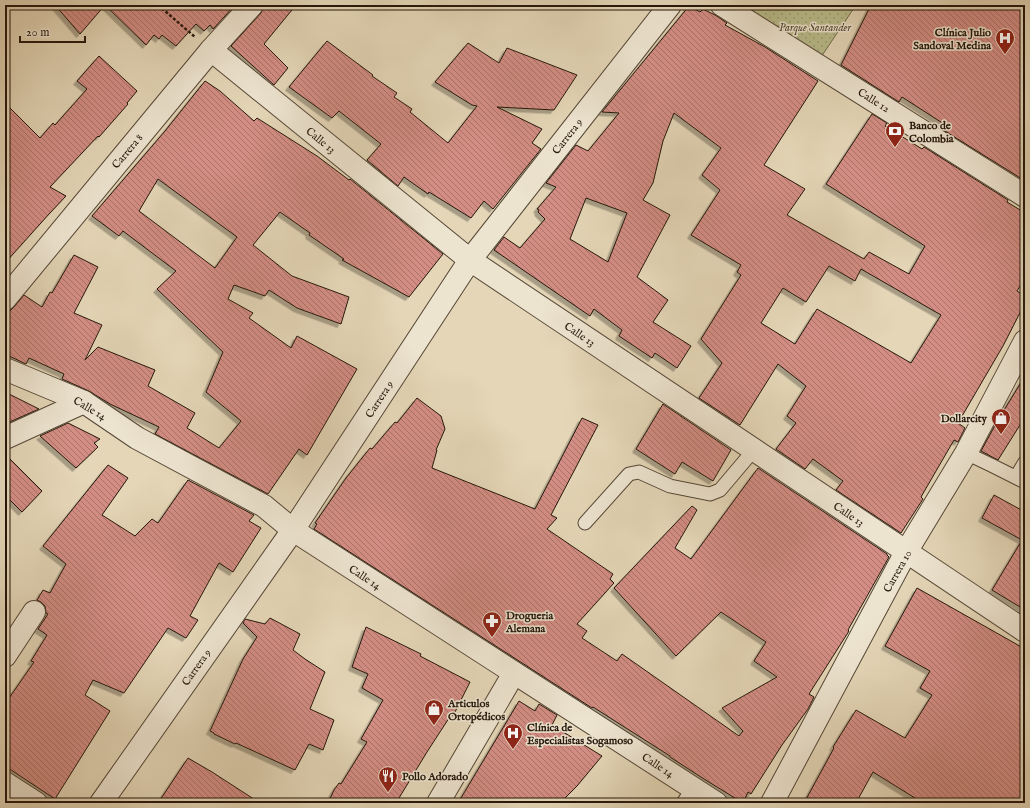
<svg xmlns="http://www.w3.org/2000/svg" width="1030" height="808" font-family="'IM FELL English',serif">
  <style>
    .grass { fill: url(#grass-dots); stroke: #6f6a4b }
    .building { fill: url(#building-back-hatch); stroke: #25170b; fill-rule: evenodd; filter: url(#shadow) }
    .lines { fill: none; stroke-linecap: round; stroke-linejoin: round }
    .service-casing { stroke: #554736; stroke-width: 15 }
    .minor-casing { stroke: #554736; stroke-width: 24 }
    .tertiary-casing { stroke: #554736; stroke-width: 24 }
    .path { stroke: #25170b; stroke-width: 2.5; stroke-dasharray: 3 2; stroke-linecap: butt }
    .service { stroke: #ede4d0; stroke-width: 13 }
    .minor { stroke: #ede4d0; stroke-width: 22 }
    .tertiary { stroke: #ede4d0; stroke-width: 22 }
    .labels { text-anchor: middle; stroke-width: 3; stroke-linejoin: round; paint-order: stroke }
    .park-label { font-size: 11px; font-style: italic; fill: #514931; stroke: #ede4d0 }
    .poi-label { font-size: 11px; font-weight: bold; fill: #25170b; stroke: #ede4d0; text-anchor: start }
    .street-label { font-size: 11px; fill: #25170b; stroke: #ede4d0 }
  </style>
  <defs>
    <pattern id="grass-dots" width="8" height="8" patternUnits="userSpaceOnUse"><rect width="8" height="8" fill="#b9bc8b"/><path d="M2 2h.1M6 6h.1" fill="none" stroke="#9fa177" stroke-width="1.8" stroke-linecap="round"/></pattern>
    <pattern id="building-back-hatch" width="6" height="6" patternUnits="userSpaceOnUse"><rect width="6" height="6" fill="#d38d84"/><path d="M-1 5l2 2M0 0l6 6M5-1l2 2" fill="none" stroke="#ab726a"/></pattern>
    <filter id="shadow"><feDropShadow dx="-3.5" dy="3.5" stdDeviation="0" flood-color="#0004"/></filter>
  </defs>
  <rect width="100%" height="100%" fill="#e4d6b7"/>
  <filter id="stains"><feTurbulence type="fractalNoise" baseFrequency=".005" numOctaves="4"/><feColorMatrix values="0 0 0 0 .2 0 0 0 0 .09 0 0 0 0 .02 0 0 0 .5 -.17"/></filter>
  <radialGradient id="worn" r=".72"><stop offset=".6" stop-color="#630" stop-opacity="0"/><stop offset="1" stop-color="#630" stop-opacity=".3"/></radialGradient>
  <polygon class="grass" points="743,5 856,5 821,57"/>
  <g class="building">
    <polygon points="55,5 105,5 80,34"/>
    <polygon points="105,5 235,5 213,29 210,25 204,31 196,24 176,46 162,35 159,39 154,35 146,45"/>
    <polygon points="264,5 296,5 264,44 288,68 274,85 231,46 261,13"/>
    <polygon points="871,5 1025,5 1025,173 1022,179 940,128 944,124 902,97 899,102 841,65"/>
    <path d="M689,6L700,12L703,9L715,15L727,23L725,25L765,47L818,81L764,165L805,189L787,215L864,259L869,252L909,274L925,246L826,184L872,114L887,123L885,126L922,149L924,147L1008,200L1007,202L1025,213V278L1017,291L1025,296V303L1003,346L958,423L965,428L958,442L954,440L921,497L923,499L901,533L836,490L843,481L813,459L805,469L776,449L796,423L787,416L806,386L778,364L740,425L699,398L722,363L701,339L741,275L737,272L741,265L691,235L720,190L702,175L721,148L674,113L663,141L653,183L643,200L670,215L637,277L668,300L653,322L691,346L677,368L655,353L652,358L619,336L622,330L594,309L590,316L494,250L504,237L520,248L545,219L538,212L539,210L537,209L556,187L546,183L576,145L588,151L619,113L602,112ZM586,198L627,213L608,262L570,239ZM829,266L855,281L861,269L941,315L911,363L817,309L795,344L761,323L783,288L806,302Z"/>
    <polygon points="327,41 373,75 372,76 397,93 394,97 412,109 410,112 448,143 477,106 472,105 435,82 468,43 499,63 507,48 577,75 554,110 497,107 542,129 532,143 541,149 493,209 484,201 471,218 429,192 428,194 404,177 398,186 367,160 381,144 339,111 332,118 289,87"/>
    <polygon points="99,56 137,91 127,103 128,104 99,137 98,136 50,187 66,196 49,214 5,263 5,103 40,138 53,123 55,125 87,89 77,81"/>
    <path d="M205,81L220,91L254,121L257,118L317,156L349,180L350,179L443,254L409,297L342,260L344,259L309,235L310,233L280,212L253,245L292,276L349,297L341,324L297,308L269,290L265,296L234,285L228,299L253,313L249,318L291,348L297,336L357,369L307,455L299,449L268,494L155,434L159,427L110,404L89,391L62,379L64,374L29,358L26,364L5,354V311H10L14,307L24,295L42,307L50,292L52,293L74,255L98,267L74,313L102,325L85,360L98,347L155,370L148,386L195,413L187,428L219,448L241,421L206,392L223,352L157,289L176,271L123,231L119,236L92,216L165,131ZM158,179L237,237L215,268L139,211Z"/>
    <polygon points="1025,376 1025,417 998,460 981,451 998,420"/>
    <polygon points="5,392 39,409 5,424"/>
    <polygon points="417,398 441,416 445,429 436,450 437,450 432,468 535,509 582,418 598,425 551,515 557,518 547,529 613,574 610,579 614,583 577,624 587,631 582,638 617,661 622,654 739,736 743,731 722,708 777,677 754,661 766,642 721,612 676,656 614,588 692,506 697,510 675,548 691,559 758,468 887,554 887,555 889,557 848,630 849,631 809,694 814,697 808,709 782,745 751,794 748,792 743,803 704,779 670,757 670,756 593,707 592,708 314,529 317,524 315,523 346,478 370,448 372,449 395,422 397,423"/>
    <polygon points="663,404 731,450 713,481 682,462 675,474 636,449"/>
    <polygon points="68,423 100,439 94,443 98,447 76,468 40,436"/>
    <polygon points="5,454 42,491 22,512 5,495"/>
    <polygon points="108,465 128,478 102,515 135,536 152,519 158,523 188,480 254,515 249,521 261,528 233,572 219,563 190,616 198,620 186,638 168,628 124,693 93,680 85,695 110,711 55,799 5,766 5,704 34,662 31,661 47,635 38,629 48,614 46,613 45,606 41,602 37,600 43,590 50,593 66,564 43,546"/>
    <polygon points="994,495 1025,512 1025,610 992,590 1022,540 982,518"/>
    <polygon points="917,588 1025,649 1025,803 923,803 873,772 856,803 804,803 834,748 833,747 856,710 905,738 932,695 920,688 930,671 885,646"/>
    <polygon points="270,618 300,634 293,650 305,659 325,672 310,709 334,720 323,750 309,744 295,770 236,743 235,744 214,734 214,733 210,731 243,659 257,637 243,623 245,619 265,624"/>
    <polygon points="366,627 421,654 420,656 470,682 453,716 451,715 427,752 396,803 328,803 334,790 339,783 341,784 367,742 361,739 383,700 362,688 368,674 352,667"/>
    <polygon points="519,701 535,711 539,704 557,715 552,725 602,756 577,786 560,803 458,803"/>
    <polygon points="188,758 212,772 260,803 158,803"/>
  </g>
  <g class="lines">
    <defs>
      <g id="service">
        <polyline points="966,453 993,466 1025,482"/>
        <polyline points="1016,477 1025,462"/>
        <polyline points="585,523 629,474 639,472 670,486 710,494 720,490 753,451 756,452"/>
        <polyline points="683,803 693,788"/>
      </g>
      <g id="minor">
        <polyline points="722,5 1025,196"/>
        <polyline points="211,50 470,260 1025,631"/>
        <polyline points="5,299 211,50 252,5"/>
        <polyline points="5,369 84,402 137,438 264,506 293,530 716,803"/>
        <polyline points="5,438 84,402"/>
        <polyline points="5,656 34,612"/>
        <polyline points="5,783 36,803"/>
        <polyline points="101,803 293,530 470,260 670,5"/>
        <polyline points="438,803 514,673"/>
      </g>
      <polyline id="tertiary" points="772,803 906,552 966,453 1025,341"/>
    </defs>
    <use href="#service" class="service-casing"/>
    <use href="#minor" class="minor-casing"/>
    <use href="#tertiary" class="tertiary-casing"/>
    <polyline class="path" points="158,5 195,37"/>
    <use href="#service" class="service"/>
    <use href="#minor" class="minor"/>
    <use href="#tertiary" class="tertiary"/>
  </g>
  <defs>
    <symbol id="hospital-pin" viewBox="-11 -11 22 30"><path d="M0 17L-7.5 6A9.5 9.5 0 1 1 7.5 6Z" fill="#8f2418" stroke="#ede4d0"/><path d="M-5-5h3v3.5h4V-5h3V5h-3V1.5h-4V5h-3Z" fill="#fff"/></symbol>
    <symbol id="bank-pin" viewBox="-11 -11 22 30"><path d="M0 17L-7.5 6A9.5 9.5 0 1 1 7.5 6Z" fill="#8f2418" stroke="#ede4d0"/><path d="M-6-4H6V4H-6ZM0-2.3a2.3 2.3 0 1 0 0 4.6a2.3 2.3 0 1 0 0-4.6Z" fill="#fff"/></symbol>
    <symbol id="shop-pin" viewBox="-11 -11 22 30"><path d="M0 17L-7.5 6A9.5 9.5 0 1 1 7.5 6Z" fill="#8f2418" stroke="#ede4d0"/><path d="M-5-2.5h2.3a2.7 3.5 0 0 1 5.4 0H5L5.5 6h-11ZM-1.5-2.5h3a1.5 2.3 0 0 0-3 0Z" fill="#fff"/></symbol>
    <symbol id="pharmacy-pin" viewBox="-11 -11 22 30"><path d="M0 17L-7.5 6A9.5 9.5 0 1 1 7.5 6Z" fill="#8f2418" stroke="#ede4d0"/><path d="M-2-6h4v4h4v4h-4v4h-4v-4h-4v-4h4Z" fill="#fff"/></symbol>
    <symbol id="restaurant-pin" viewBox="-11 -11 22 30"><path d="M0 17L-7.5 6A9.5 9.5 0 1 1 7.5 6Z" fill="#8f2418" stroke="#ede4d0"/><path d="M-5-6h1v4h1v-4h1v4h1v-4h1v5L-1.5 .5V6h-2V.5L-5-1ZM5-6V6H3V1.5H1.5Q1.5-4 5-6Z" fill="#fff"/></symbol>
  </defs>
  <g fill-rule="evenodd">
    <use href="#hospital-pin" x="994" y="27" width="22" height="30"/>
    <use href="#bank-pin" x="884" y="120" width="22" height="30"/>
    <use href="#shop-pin" x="990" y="407" width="22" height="30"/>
    <use href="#pharmacy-pin" x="481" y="610" width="22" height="30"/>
    <use href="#shop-pin" x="423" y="698" width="22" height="30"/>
    <use href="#hospital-pin" x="502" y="722" width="22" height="30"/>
    <use href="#restaurant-pin" x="377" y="765" width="22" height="30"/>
  </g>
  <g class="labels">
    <g class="park-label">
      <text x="815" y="31">Parque Santander</text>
    </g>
    <g class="poi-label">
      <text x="991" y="36" text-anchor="end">Clínica Julio<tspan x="991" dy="13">Sandoval Medina</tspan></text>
      <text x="909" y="129">Banco de<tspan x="909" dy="13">Colombia</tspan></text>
      <text x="987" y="422" text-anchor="end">Dollarcity</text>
      <text x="506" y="619">Drogueria<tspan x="506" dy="13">Alemana</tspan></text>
      <text x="448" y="707">Articulos<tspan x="448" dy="13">Ortopédicos</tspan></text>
      <text x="527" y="731">Clínica de<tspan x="527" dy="13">Especialistas Sogamoso</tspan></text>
      <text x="402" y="780">Pollo Adorado</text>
    </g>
    <g class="street-label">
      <text transform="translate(874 100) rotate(32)" y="4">Calle 12</text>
      <text transform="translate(567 136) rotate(-52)" y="4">Carrera 9</text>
      <text transform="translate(321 140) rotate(39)" y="4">Calle 13</text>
      <text transform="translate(127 151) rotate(-50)" y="4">Carrera 8</text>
      <text transform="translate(580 334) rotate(34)" y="4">Calle 13</text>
      <text transform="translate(379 399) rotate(-57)" y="4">Carrera 9</text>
      <text transform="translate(90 408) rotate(30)" y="4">Calle 14</text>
      <text transform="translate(849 514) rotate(34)" y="4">Calle 13</text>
      <text transform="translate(897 571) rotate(-61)" y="4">Carrera 10</text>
      <text transform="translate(365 577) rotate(33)" y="4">Calle 14</text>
      <text transform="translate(196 667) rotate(-55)" y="4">Carrera 9</text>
      <text transform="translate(658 765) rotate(33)" y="4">Calle 14</text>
    </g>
  </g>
  <rect width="1030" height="808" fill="none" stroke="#e4d6b7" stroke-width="20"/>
  <rect x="6" y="6" width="1018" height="796" fill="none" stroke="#25170b" stroke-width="2"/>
  <rect x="10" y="10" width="1010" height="788" fill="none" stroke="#25170b"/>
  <path d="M20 36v6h65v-6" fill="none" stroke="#25170b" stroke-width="2"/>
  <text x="26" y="36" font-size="12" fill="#25170b" stroke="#ede4d0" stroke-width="3" paint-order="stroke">20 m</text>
  <rect width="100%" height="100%" filter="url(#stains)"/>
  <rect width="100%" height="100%" fill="url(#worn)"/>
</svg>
